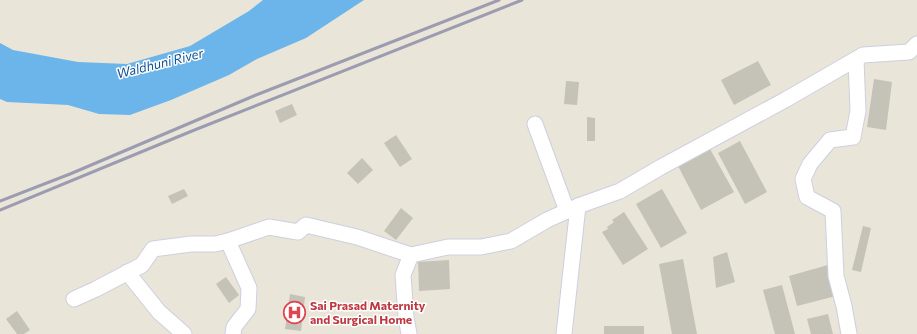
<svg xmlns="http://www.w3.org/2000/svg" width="917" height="334" viewBox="0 0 917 334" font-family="Commissioner,sans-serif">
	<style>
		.water { fill: #6cb5eb }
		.building { fill: #c5c2b8 }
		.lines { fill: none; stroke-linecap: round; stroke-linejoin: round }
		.minor-casing { stroke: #cecfe0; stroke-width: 17 }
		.minor { stroke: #fff; stroke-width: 15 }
		.rail { stroke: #9c9cb1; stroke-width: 3 }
		.labels { text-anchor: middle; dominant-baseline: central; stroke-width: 3; stroke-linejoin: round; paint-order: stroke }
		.health-label { font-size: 12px; font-weight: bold; fill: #be3a42; stroke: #fff; text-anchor: start }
		.water-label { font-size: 13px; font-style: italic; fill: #105193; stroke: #fff }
	</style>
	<rect width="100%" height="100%" fill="#eae5d9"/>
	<path class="water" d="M263,0H364L306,38L257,59L229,75L171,100L130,115L99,114L68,105L7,102L0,99V43L13,50L78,62L127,64L190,46L249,11Z"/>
	<g class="building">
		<path d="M758,61L771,85L734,105L721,80Z"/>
		<path d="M874,79L892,82L886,130L867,127Z"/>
		<path d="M566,81L579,82L577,105L564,104Z"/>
		<path d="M292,104L297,115L280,123L275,111Z"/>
		<path d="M587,117L595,118V141H587Z"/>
		<path d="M396,135L412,159L400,167L384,143Z"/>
		<path d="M740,141L767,192L745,204L718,153Z"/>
		<path d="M710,149L734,192L701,210L678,166Z"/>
		<path d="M362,158L373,170L358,184L347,173Z"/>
		<path d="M184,189L188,196L172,204L168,196Z"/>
		<path d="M662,189L687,233L661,248L636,204Z"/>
		<path d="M401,208L413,218L396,240L384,231Z"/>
		<path d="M624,212L648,249L623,265L602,232L608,229L607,227L614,222L612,220Z"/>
		<path d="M863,226L871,228L861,272L852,270Z"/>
		<path d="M727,252L735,282L716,288L713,257Z"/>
		<path d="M683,259L697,334H672L659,264Z"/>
		<path d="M449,260L450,289L419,291L418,262Z"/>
		<path d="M828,265L836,296L797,306L789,276Z"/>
		<path d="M226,277L239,295L229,303L216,284Z"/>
		<path d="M782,285L795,334H775L763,290Z"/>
		<path d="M290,294L305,297L301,331L285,329Z"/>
		<path d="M17,311L30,330L24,334H17L6,319Z"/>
		<path d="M828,314L833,334H811L807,319Z"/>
		<rect x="604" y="326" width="40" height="8"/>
	</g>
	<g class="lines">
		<defs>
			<g id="minor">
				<path d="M535,124L567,211"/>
				<path d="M228,241L249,288L248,309L234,327L233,334"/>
				<path d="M127,272L159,312L184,334"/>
				<path d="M74,299L96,289L142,265L153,249L191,244H215L228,241L269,227L298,232L306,225L357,237L411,255"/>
				<path d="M409,334L406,317L403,275L411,255L448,247H481L511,241L547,220L578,206L620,191L661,167L785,100L863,55L909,52L917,44"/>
				<path d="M564,334L578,206"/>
				<path d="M849,334L844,306L836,276L833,211L807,197L803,179L810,164L830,140L853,137L858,111L856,59"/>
			</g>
		</defs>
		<use href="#minor" class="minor-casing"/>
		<use href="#minor" class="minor"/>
		<g class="rail">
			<path d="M0,201L70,174L256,95L499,0"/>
			<path d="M0,210L192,131L522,0"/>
		</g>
	</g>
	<defs>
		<symbol id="hospital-ring" viewBox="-11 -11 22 22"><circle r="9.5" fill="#fff" stroke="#e0444e" stroke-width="1.5"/><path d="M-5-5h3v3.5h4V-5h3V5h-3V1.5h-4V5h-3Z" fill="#e0444e"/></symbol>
	</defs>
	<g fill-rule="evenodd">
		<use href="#hospital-ring" x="282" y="300" width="25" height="25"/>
	</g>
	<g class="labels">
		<g class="health-label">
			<text x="310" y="305">Sai Prasad Maternity<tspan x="310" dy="14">and Surgical Home</tspan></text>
		</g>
		<g class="water-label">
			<text transform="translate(160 63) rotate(-14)">Waldhuni River</text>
		</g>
	</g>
</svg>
